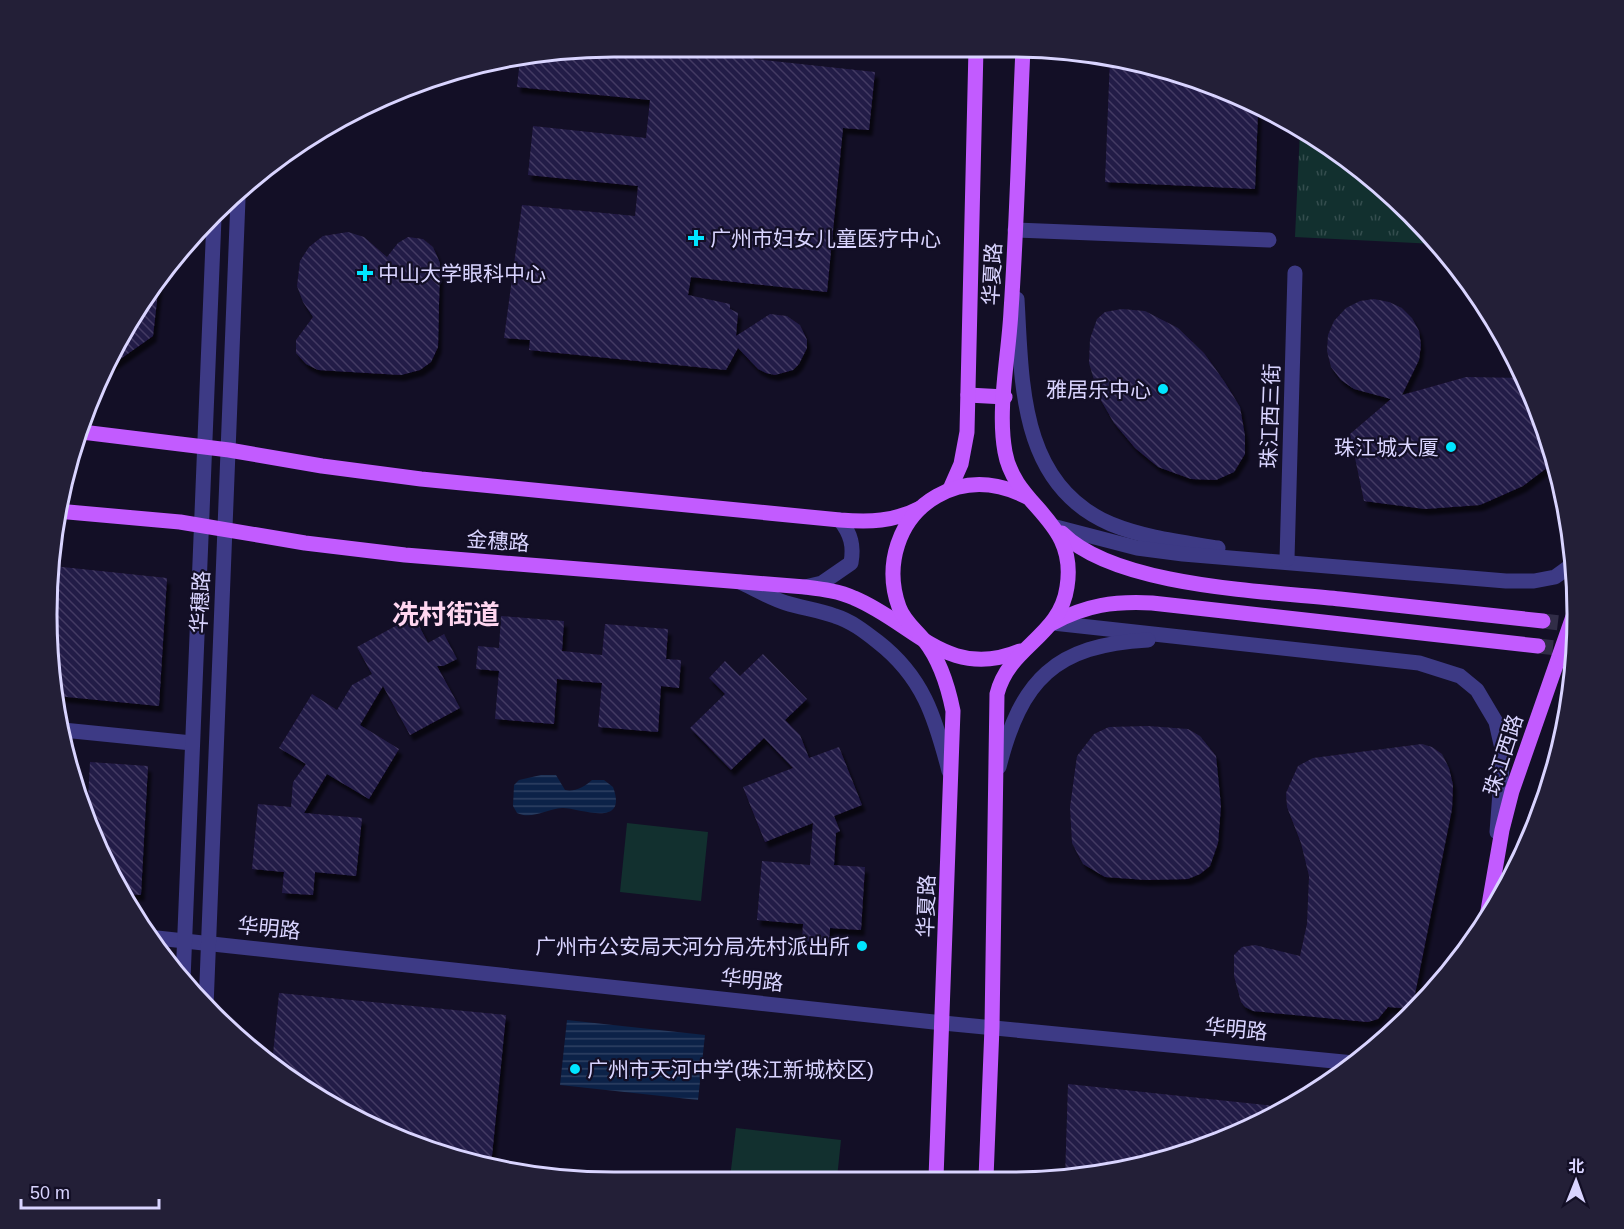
<svg xmlns="http://www.w3.org/2000/svg" width="1624" height="1229" viewBox="0 0 1624 1229" font-family="Arial,'Noto Sans SC',sans-serif">
	<style>
		.grass { fill: url(#grass-tufts) }
		.garden { fill: #12302f }
		.water { fill: url(#water-rules) }
		.building { fill: url(#building-back-hatch); filter: url(#shadow) }
		.lines { fill: none; stroke-linecap: round; stroke-linejoin: round }
		.major-tunnel { stroke: #312d47; stroke-width: 15; stroke-dasharray: 15 8; stroke-linecap: butt }
		.minor { stroke: #3d3a85; stroke-width: 15 }
		.major { stroke: #c25bff; stroke-width: 15 }
		.poi-dot { fill: #00e5ff; stroke: #130f26; stroke-width: 2 }
		.labels { text-anchor: middle; dominant-baseline: central; stroke-width: 4.5; stroke-linejoin: round; paint-order: stroke }
		.poi-label { font-size: 21px; fill: #d9d4ff; stroke: #130f26; text-anchor: start }
		.street-label { font-size: 21px; fill: #d9d4ff; stroke: #130f26 }
		.district-label { font-size: 27px; font-weight: bold; fill: #ffd6f0; stroke: #130f26 }
		.rim { fill: none; stroke: #d9d4ff; stroke-width: 3 }
	</style>
	<defs>
		<pattern id="grass-tufts" width="24" height="20" patternUnits="userSpaceOnUse" patternTransform="scale(1.5)"><rect width="24" height="20" fill="#12302f"/><path d="M3 7l-1-3M5 7V3M7 7l1-3M15 17l-1-3M17 17v-4M19 17l1-3" fill="none" stroke="#344d4e"/></pattern>
		<pattern id="water-rules" width="6" height="5" patternUnits="userSpaceOnUse" patternTransform="scale(1.5)"><rect width="6" height="5" fill="#0c2248"/><path d="M0 2.5h6" fill="none" stroke="#2f4163"/></pattern>
		<pattern id="building-back-hatch" width="6" height="6" patternUnits="userSpaceOnUse" patternTransform="scale(1.5)"><rect width="6" height="6" fill="#241b47"/><path d="M-1 5l2 2M0 0l6 6M5-1l2 2" fill="none" stroke="#433b63"/></pattern>
		<filter id="shadow"><feDropShadow dx="3.5" dy="6" stdDeviation="1.5" flood-color="#0009"/></filter>
	</defs>
	<rect width="100%" height="100%" fill="#130f26"/>
	<path class="grass" d="M1300,131C1350,154 1402,201 1436,244L1295,237Z"/>
	<g class="garden">
		<path d="M627,823L708,832L701,901L620,892Z"/>
		<path d="M736,1128L841,1140L837,1178H730Z"/>
	</g>
	<g class="water">
		<path d="M541,775H556L565,790C575,792 584,787 592,780H604L613,787C629,830 577,807 562,808C546,809 532,820 517,813L513,806L514,785L519,780Z"/>
		<path d="M567,1020L705,1035L698,1100L560,1085Z"/>
	</g>
	<g class="building">
		<path d="M615,46L755,47L754,59L875,72L869,130L843,128L827,292L691,277L688,295L730,304V309L738,313L736,336L770,314L787,316L800,325L807,340V348L799,364L793,370L775,375L766,373L758,369L738,348L726,370L529,350L530,340L504,338L522,205L635,216L638,186L528,175L533,126L646,138L650,100L517,87L520,59Z"/>
		<path d="M1110,58L1157,66L1258,112L1255,189L1105,182Z"/>
		<path d="M348,232L364,237L387,257L398,243L408,237L423,239L433,247L440,263L438,347L431,362L420,370L401,375L318,370L306,364L296,353V340L313,317L303,302L297,286L300,261L309,247L323,236Z"/>
		<path d="M159,283L153,336L102,372L105,363Z"/>
		<path d="M1374,299L1389,302L1402,308L1412,318L1419,331L1421,345L1419,360L1402,395L1466,377L1524,378L1534,397L1553,460L1548,467L1523,486L1480,505L1425,509L1364,501L1350,434L1391,399L1354,389L1341,380L1331,367L1327,351L1328,335L1334,321L1346,308L1360,301Z"/>
		<path d="M1122,309L1145,311L1178,328L1204,353L1224,381L1240,407L1245,436V454L1234,472L1216,480L1191,479L1158,467L1135,448L1114,423L1099,397L1089,363L1090,339L1097,319L1105,312Z"/>
		<path d="M53,566L167,578L159,706L57,696L48,651Z"/>
		<path d="M414,616L428,643L444,634L457,659L443,666H437L460,708L410,735L383,686L360,725L399,749L369,799L327,774L304,813L362,818L356,876L315,872L313,895L282,893L284,872L252,869L258,804L291,807L293,782L306,764L279,748L312,694L337,710L352,685L372,674L357,647Z"/>
		<path d="M501,616L564,621L562,651L602,655L605,624L668,629L666,659L681,660L679,688L661,686L658,732L598,727L602,683L557,679L554,724L495,719L499,671L476,669L478,646L499,648Z"/>
		<path d="M763,654L807,699L785,720L800,735L809,758L839,747L862,805L834,816L840,831L836,833L834,865L865,867L861,930L830,928L829,943L802,941L803,924L757,920L762,861L810,865L813,823L765,842L743,787L793,768L764,738L731,770L690,728L725,694L709,678L725,661L740,676Z"/>
		<path d="M1148,726L1188,729L1200,736L1216,756L1221,806L1218,843L1210,866L1200,874L1188,879L1146,880L1105,877L1083,864L1072,843L1070,807L1077,756L1094,734L1109,727Z"/>
		<path d="M1422,744L1432,747L1442,754L1449,768L1453,785L1452,809L1412,1009L1388,1007L1378,1019L1368,1022L1253,1011L1245,1007L1241,1002L1234,976V955L1242,947L1255,945L1300,956L1307,924L1309,876L1301,843L1287,807L1286,793L1298,766L1313,758Z"/>
		<path d="M90,762L148,766L141,895L124,894L87,818Z"/>
		<path d="M279,993L506,1015L491,1166L432,1152L299,1087L272,1065Z"/>
		<path d="M1068,1084L1285,1107L1192,1152L1083,1178H1065Z"/>
	</g>
	<g class="lines">
		<g class="major-tunnel">
			<path d="M1543,621L1576,625"/>
			<path d="M1538,646L1574,650"/>
		</g>
		<g class="minor">
			<path d="M1015,230L1269,240"/>
			<path d="M1017,299C1022,383 1019,485 1111,524C1145,538 1182,542 1218,548"/>
			<path d="M1056,527L1137,548L1183,554L1506,581H1534L1555,577L1573,564"/>
			<path d="M1287,559L1295,273"/>
			<path d="M740,582C755,589 770,598 786,603C802,608 819,610 835,616C851,621 864,631 878,642C923,677 935,717 949,771"/>
			<path d="M805,587L822,583L851,563C854,546 851,534 840,520"/>
			<path d="M1053,623L1419,663L1460,676L1477,690L1496,722L1503,753L1497,832"/>
			<path d="M63,730L192,743"/>
			<path d="M999,767C1021,680 1055,645 1148,640"/>
			<path d="M148,937L943,1023L1354,1063"/>
			<path d="M183,980L214,218"/>
			<path d="M206,1007L238,199"/>
		</g>
		<g class="major">
			<path d="M968,395L1005,397"/>
			<path d="M82,432L229,450L322,466L421,479L840,520C869,522 894,522 920,508"/>
			<path d="M950,489L961,464L967,432L976,48"/>
			<path d="M57,511L180,522L305,543L405,555L805,587C821,589 839,591 854,598C914,623 948,681 1020,651"/>
			<path d="M1062,533C1116,587 1265,591 1340,599C1408,606 1475,614 1543,621"/>
			<path d="M1053,623C1086,605 1114,601 1152,603L1538,646"/>
			<path d="M1521,857L1553,771"/>
			<path d="M1486,922L1502,830L1512,791L1577,605"/>
			<path d="M936,1178L953,711C948,686 940,660 924,640C915,629 904,621 899,607C884,566 898,518 937,496C967,479 997,482 1027,497"/>
			<path d="M986,1178L992,1027L997,694C1009,646 1060,637 1067,587C1078,519 1015,508 1005,452C997,409 1009,354 1011,311C1017,223 1019,135 1023,48"/>
		</g>
	</g>
	<g class="poi-dot">
		<path d="M693 229h6v6h6v6h-6v6h-6v-6h-6v-6h6z"/>
		<path d="M362 264h6v6h6v6h-6v6h-6v-6h-6v-6h6z"/>
		<circle cx="1163" cy="389" r="6"/>
		<circle cx="1451" cy="447" r="6"/>
		<circle cx="862" cy="946" r="6"/>
		<circle cx="575" cy="1069" r="6"/>
	</g>
	<g class="labels">
		<g class="poi-label">
			<text x="710" y="238">广州市妇女儿童医疗中心</text>
			<text x="378" y="273">中山大学眼科中心</text>
			<text x="1151" y="389" text-anchor="end">雅居乐中心</text>
			<text x="1439" y="447" text-anchor="end">珠江城大厦</text>
			<text x="850" y="946" text-anchor="end">广州市公安局天河分局冼村派出所</text>
			<text x="587" y="1069">广州市天河中学(珠江新城校区)</text>
		</g>
		<g class="street-label">
			<text transform="translate(992 274) rotate(-87)">华夏路</text>
			<text transform="translate(1270 416) rotate(-88)">珠江西三街</text>
			<text transform="translate(498 541) rotate(4)">金穗路</text>
			<text transform="translate(200 602) rotate(-87)">华穗路</text>
			<text transform="translate(1503 755) rotate(-72)">珠江西路</text>
			<text transform="translate(926 906) rotate(-88)">华夏路</text>
			<text transform="translate(269 928) rotate(6)">华明路</text>
			<text transform="translate(752 980) rotate(6)">华明路</text>
			<text transform="translate(1236 1029) rotate(6)">华明路</text>
		</g>
		<g class="district-label">
			<text x="446" y="615">冼村街道</text>
		</g>
	</g>
	<path d="M0 0H1624V1229H0ZM614 57H1010A557 557 0 0 1 1567 614V615A557 557 0 0 1 1010 1172H614A557 557 0 0 1 57 615V614A557 557 0 0 1 614 57Z" fill="#231f37" fill-rule="evenodd"/>
	<path class="rim" d="M614 57H1010A557 557 0 0 1 1567 614V615A557 557 0 0 1 1010 1172H614A557 557 0 0 1 57 615V614A557 557 0 0 1 614 57Z"/>
	<g transform="translate(1576 1181) rotate(1)" stroke="#130f26" stroke-width="4.5" paint-order="stroke">
	<path d="M0-4.5L10 22L0 15L-10 22Z" fill="#d9d4ff"/>
	<text y="-9" font-size="16" font-weight="bold" text-anchor="middle" fill="#d9d4ff">北</text>
	</g>
	<path d="M21 1199v9h138v-9" fill="none" stroke="#d9d4ff" stroke-width="3"/>
	<text x="30" y="1199" font-size="18" fill="#d9d4ff" stroke="#130f26" stroke-width="4.5" paint-order="stroke">50 m</text>
</svg>
